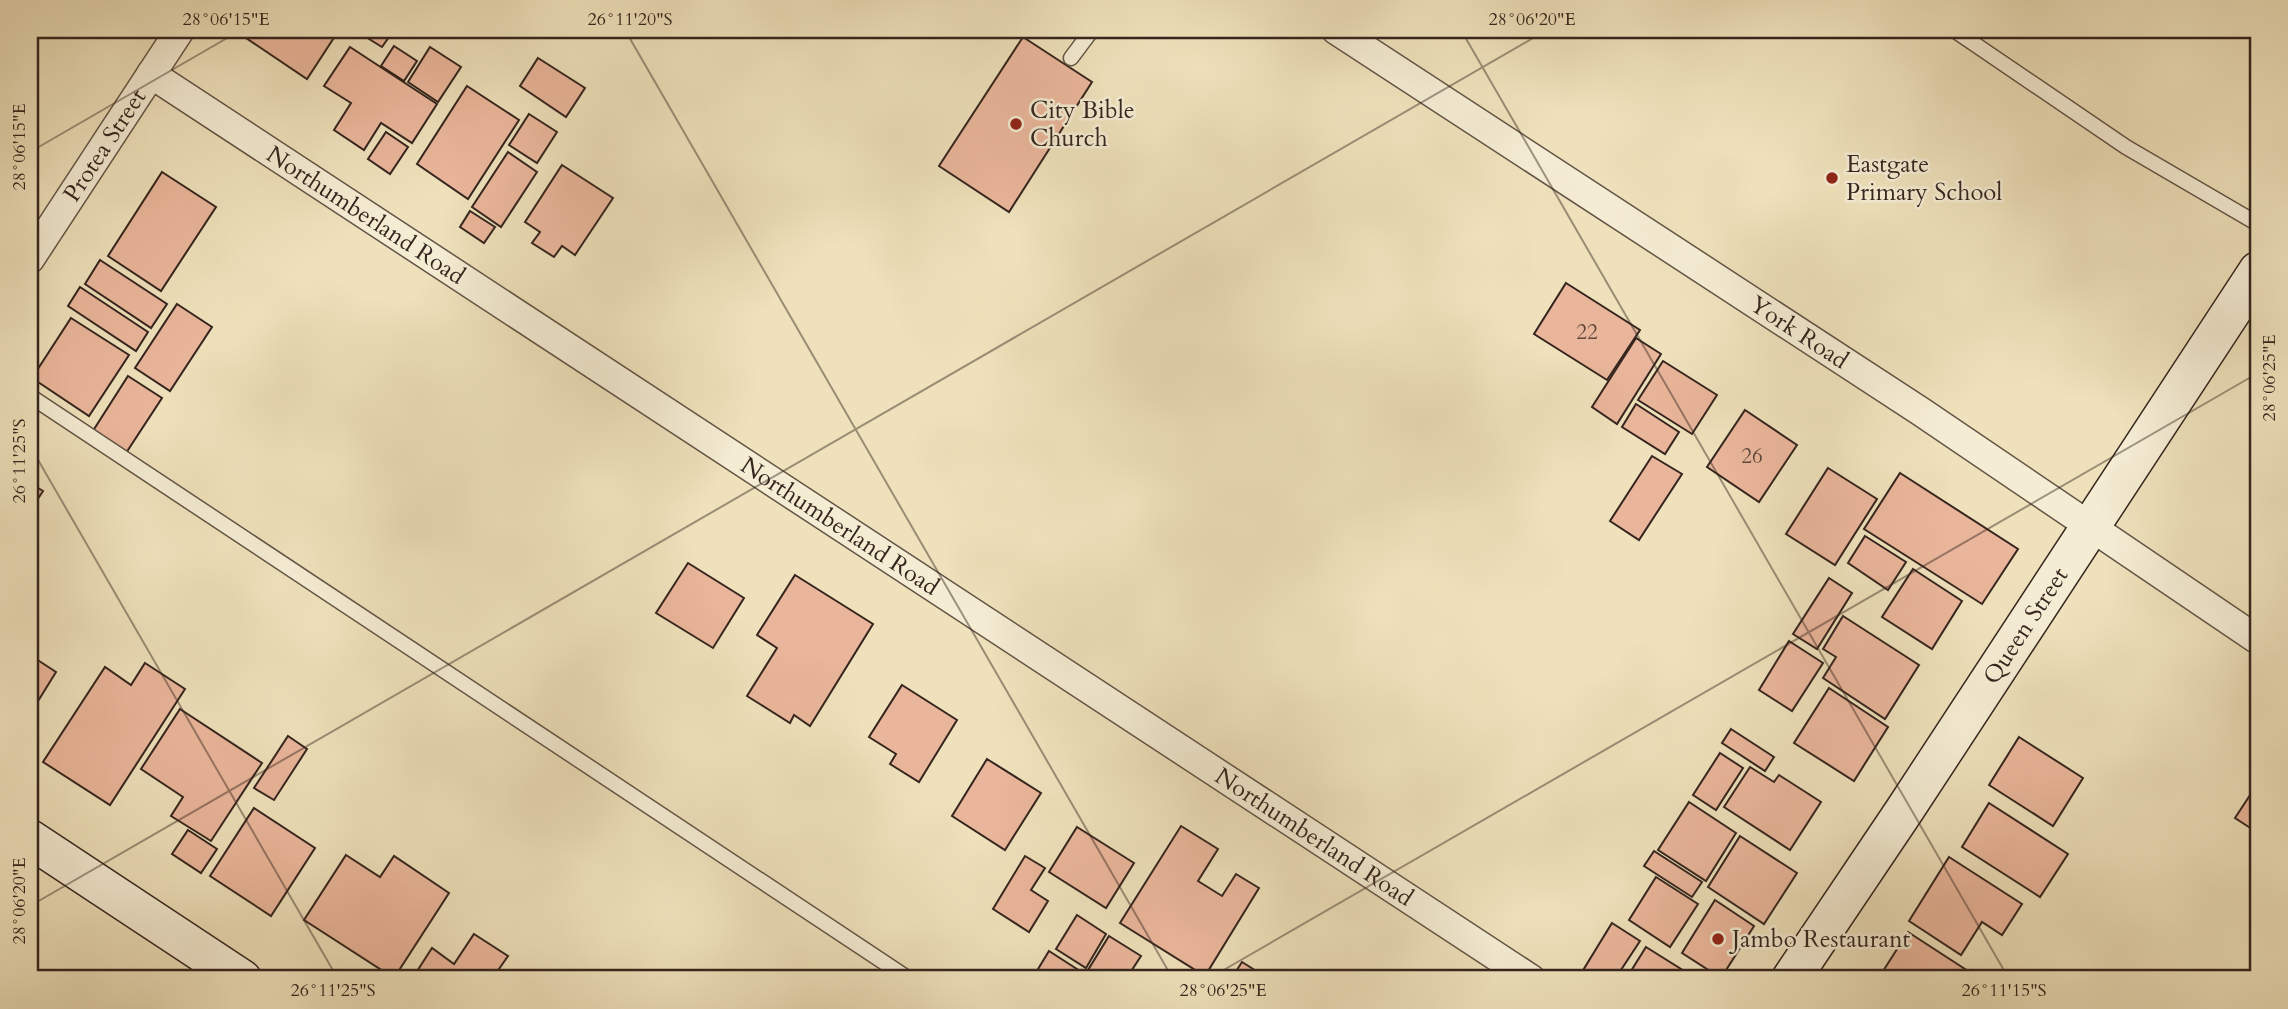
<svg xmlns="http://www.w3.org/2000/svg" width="2288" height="1009" viewBox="0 0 2288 1009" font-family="Cardo,serif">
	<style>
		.building { fill: #eab69b; stroke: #35251e; stroke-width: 2 }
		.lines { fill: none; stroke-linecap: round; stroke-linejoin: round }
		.lane-casing { stroke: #635445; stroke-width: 17 }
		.street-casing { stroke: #635445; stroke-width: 31 }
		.secondary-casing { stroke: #35251e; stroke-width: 41 }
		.lane { stroke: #f4ecd3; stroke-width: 14 }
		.street { stroke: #f4ecd3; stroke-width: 28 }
		.secondary { stroke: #f4ecd3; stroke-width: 38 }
		.ticks { fill: none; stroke: #35251e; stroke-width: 2; stroke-opacity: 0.45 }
		.poi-dot { fill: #8f2418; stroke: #f4ecd3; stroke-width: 2.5 }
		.labels { text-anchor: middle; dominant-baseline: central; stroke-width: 5; stroke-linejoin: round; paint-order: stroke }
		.number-label { font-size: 21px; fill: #62493d }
		.poi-label { font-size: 24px; fill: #35251e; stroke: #f4ecd3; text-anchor: start }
		.street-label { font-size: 24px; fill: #35251e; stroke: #f4ecd3 }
		.neatline { fill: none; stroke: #35251e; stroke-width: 2.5 }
		.ticks-label { font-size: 18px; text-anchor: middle; fill: #35251e }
	</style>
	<rect width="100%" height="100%" fill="#eee1bb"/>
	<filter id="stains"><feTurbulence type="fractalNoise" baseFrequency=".00286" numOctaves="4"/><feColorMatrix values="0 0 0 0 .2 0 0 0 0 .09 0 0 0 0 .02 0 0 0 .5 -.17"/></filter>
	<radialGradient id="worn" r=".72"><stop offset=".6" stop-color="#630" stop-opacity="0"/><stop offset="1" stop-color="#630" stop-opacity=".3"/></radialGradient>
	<g class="building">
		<path d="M252,30H339L307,79L246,38Z"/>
		<path d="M364,30H394L382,47L361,34Z"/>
		<path d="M1023,37L1092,82L1009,212L939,166Z"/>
		<path d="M394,46L417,61L404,81L381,66Z"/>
		<path d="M350,47L437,104L412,143L381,123L364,150L334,130L351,103L324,86Z"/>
		<path d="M430,47L461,67L438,102L408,82Z"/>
		<path d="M538,58L585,88L566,117L520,86Z"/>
		<path d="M467,86L519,120L468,199L417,164Z"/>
		<path d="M529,114L557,132L537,163L509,145Z"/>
		<path d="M386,132L408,147L390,174L368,159Z"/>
		<path d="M508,152L537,172L501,227L472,207Z"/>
		<path d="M562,165L613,198L575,255L562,246L554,257L532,243L540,232L525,222Z"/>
		<path d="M162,172L216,207L161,291L108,256Z"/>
		<path d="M470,211L495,227L484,243L460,227Z"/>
		<path d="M100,260L167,304L151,328L85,284Z"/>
		<path d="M1566,283L1640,330L1607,380L1534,334Z"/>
		<path d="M80,287L148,332L136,351L68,306Z"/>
		<path d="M177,304L212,327L170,391L135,368Z"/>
		<path d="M71,318L129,355L89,416L32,378Z"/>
		<path d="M1636,338L1661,354L1617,424L1592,407Z"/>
		<path d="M1663,361L1717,395L1692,434L1638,400Z"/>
		<path d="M128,376L162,398L124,456L91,434Z"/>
		<path d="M1636,404L1679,432L1665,454L1622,427Z"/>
		<path d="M1745,410L1797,445L1759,502L1707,467Z"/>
		<path d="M1652,456L1682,474L1639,540L1610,521Z"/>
		<path d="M1828,468L1877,499L1835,565L1786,534Z"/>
		<path d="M1900,473L2018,549L1982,604L1864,529Z"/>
		<path d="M30,483L43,491L30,511Z"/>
		<path d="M1865,536L1906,562L1888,590L1848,563Z"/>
		<path d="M688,563L744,598L713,648L656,613Z"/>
		<path d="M1913,569L1962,601L1932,649L1882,617Z"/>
		<path d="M795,575L873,624L810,726L794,715L790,723L747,696L777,648L757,635Z"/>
		<path d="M1829,578L1852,593L1817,649L1793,634Z"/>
		<path d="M1843,616L1919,665L1885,719L1823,678L1836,657L1823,649Z"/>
		<path d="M1789,641L1823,663L1792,711L1759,690Z"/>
		<path d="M30,655L56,672L30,714Z"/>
		<path d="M145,663L185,689L110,805L43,762L105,667L131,685Z"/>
		<path d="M902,685L957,720L919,782L890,764L896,754L869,737Z"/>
		<path d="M1829,688L1888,727L1854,781L1794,743Z"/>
		<path d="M180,709L262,763L211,841L171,816L183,797L141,769Z"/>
		<path d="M1731,729L1774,757L1765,771L1722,743Z"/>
		<path d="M288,736L307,749L274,800L254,788Z"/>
		<path d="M2019,737L2083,778L2053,826L1989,785Z"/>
		<path d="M1720,753L1743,768L1716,810L1693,795Z"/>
		<path d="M987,759L1041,793L1005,850L952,816Z"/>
		<path d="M1750,767L1774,782L1779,775L1821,802L1790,850L1724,807Z"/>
		<path d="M2258,783V833L2235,818Z"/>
		<path d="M1689,802L1736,833L1706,881L1658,850Z"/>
		<path d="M1989,803L2068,854L2040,897L1962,847Z"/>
		<path d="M254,808L315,848L271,916L210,876Z"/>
		<path d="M1181,826L1218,849L1198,881L1222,896L1236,874L1259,888L1205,976L1120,923Z"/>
		<path d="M1077,827L1134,863L1106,908L1049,872Z"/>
		<path d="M188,830L217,849L201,873L172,854Z"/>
		<path d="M1740,836L1797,873L1764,924L1708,887Z"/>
		<path d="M1654,851L1702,882L1692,897L1644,866Z"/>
		<path d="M346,855L380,877L394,856L449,893L394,978L304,920Z"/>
		<path d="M1025,856L1045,868L1031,890L1048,901L1029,932L993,909Z"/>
		<path d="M1949,857L2022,904L2002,935L1982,922L1961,955L1909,921Z"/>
		<path d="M1656,877L1698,904L1670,947L1629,920Z"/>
		<path d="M1715,900L1754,926L1721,978L1682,953Z"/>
		<path d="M1077,915L1106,934L1086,968L1056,949Z"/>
		<path d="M1612,923L1640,941L1615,979H1594L1582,972Z"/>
		<path d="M1908,932L1968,971L1962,979H1878Z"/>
		<path d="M474,934L508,956L492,979H412L432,948L454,964Z"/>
		<path d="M1109,936L1141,956L1126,979H1102L1088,970Z"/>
		<path d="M1646,947L1697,979H1626Z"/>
		<path d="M1049,951L1080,971L1075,979H1032Z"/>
		<path d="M1242,962L1269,979H1231Z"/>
		<path d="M1973,970L1987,979H1968Z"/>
	</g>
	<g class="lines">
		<defs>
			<g id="lane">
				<path d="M1954,30L2126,147L2258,224"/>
				<path d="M1071,58L1092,30"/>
				<path d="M30,396L909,979"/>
			</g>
			<g id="street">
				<path id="s1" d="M1336,30L1920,411L2258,640"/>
				<path id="s2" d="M151,74L1531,979"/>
				<path id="s3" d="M30,259L180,30"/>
			</g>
			<g id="secondary">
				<path d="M30,839L242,979"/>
				<path id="s4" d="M1791,979L1904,811L2258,271"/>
			</g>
		</defs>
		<use href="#lane" class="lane-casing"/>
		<use href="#street" class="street-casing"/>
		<use href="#secondary" class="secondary-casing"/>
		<use href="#lane" class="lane"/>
		<use href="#street" class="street"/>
		<use href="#secondary" class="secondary"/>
	</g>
	<path class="ticks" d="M625,30L1173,979M1461,30L2009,979M30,152L241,30M30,446L338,979M30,906L1547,30M1208,979L2258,373"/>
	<g class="poi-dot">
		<circle cx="1016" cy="124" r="7"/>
		<circle cx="1832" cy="178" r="7"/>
		<circle cx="1718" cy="939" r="7"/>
	</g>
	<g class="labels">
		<g class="number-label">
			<text x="1587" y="332">22</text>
			<text x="1752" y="456">26</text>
		</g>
		<g class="poi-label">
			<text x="1030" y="110">City Bible<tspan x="1030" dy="28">Church</tspan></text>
			<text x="1846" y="164">Eastgate<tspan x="1846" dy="28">Primary School</tspan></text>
			<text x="1732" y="939">Jambo Restaurant</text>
		</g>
		<g class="street-label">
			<text stroke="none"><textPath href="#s3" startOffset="136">Protea Street</textPath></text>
			<text stroke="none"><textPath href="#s2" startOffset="257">Northumberland Road</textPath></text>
			<text stroke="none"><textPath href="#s1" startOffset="553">York Road</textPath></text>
			<text stroke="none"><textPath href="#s2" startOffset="824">Northumberland Road</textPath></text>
			<text stroke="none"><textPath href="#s4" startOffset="424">Queen Street</textPath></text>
			<text stroke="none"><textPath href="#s2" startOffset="1391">Northumberland Road</textPath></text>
		</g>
	</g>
	<rect width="2288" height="1009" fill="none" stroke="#eee1bb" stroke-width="77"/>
	<rect x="38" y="38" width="2212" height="932" class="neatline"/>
	<g class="ticks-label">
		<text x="226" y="25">28°06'15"E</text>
		<text x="630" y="25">26°11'20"S</text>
		<text x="1532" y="25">28°06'20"E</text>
		<text transform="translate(19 147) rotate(-90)" y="6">28°06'15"E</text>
		<text transform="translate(2269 378) rotate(-90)" y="6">28°06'25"E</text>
		<text transform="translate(19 461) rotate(-90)" y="6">26°11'25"S</text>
		<text transform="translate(19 901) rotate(-90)" y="6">28°06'20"E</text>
		<text x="333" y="996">26°11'25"S</text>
		<text x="1223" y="996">28°06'25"E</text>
		<text x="2004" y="996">26°11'15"S</text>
	</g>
	<rect width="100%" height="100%" filter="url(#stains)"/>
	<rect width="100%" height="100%" fill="url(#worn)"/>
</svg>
